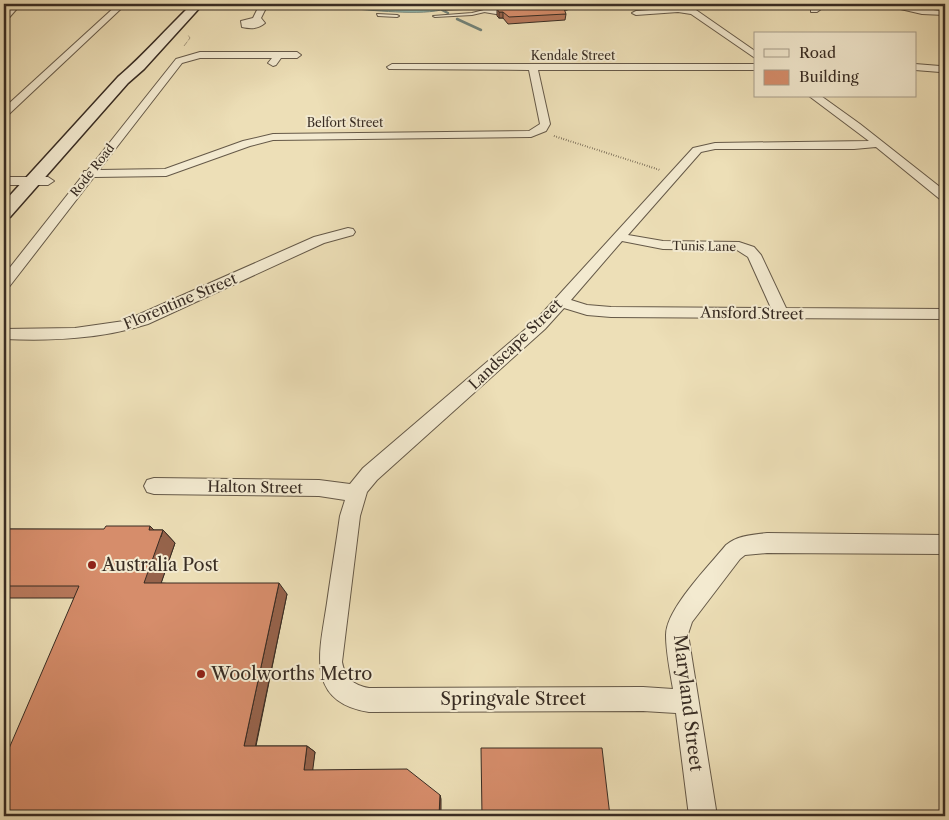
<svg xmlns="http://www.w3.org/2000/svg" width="949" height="820" viewBox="0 0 949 820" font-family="'Libre Caslon Text',serif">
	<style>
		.water { fill: #99bcb1; stroke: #728278 }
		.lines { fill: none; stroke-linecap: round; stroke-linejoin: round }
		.shore { stroke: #68746a; stroke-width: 1 }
		.stream { stroke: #728278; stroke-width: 2.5 }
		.service-casing { stroke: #655948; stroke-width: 2 }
		.minor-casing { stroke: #655948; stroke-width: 2 }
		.secondary-casing { stroke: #382c23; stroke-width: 3 }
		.path-far1 { stroke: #382c23; stroke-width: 1; stroke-dasharray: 0.5 1; stroke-linecap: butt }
		.path { stroke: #382c23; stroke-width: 2; stroke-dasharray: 0.5 2; stroke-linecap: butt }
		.service { fill: #f3ead0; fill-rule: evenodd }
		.minor { fill: #f3ead0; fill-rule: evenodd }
		.secondary { fill: #f3ead0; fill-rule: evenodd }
		.wall { fill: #b8795c; stroke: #382c23 }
		.shaded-wall { fill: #96634b; stroke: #382c23 }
		.building { fill: #d68d6b; stroke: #382c23 }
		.poi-dot { fill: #8f2418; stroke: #f3ead0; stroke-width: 2 }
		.labels { text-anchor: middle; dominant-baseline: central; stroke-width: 4; stroke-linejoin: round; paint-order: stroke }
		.far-street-label { font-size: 12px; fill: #382c23; stroke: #f3ead0 }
		.street-label { font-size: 15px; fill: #382c23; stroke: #f3ead0 }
		.near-poi-label { font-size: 18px; fill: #382c23; stroke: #f3ead0; text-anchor: start }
		.near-street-label { font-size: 18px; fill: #382c23; stroke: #f3ead0 }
	</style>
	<rect width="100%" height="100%" fill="#eddfb7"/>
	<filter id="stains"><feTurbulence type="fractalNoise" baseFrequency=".004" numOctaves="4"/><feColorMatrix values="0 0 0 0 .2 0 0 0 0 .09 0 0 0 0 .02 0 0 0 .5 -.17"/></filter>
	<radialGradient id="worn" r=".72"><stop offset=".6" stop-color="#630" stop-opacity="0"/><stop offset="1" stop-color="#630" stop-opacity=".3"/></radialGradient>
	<path class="water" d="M340,4H446L445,9C423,16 369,10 344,8Z"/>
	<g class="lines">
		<path class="shore" d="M354,4L436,6L441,4"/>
		<g class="stream">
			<path d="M442,10L448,13"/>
			<path d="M457,19L481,30"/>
		</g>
		<defs>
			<g id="service">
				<path d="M488,9L489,11L472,15L435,17L433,16L472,13Z"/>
				<path d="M377,14L397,15L399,16L397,17L378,16Z"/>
			</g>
			<g id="minor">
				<path d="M13,4H21L7,20H4V14Z"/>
				<path d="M118,4H126L8,115L4,116V108Z"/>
				<path d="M260,4H268L261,18L265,23C258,29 251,29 242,27L241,21L253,18Z"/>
				<path d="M482,4H490L491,8L496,10L564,6L566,4H574V6L566,10L496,14L484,12Z"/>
				<path d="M819,4H828L817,12H811V8Z"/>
				<path d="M879,4C901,3 923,10 945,11V15L922,14Z"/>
				<path d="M678,8L696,10L755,51V58L691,14L678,12L636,15L632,13L636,11Z"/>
				<path d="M200,52H297L301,55L297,58H281L276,65L273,66L268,63L272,58H200L182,63L99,170L165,169L243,141L273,134L529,131L540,124L529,70L389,69L387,67L392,64H755V70H538L550,124L546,131L531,137L273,140L250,146L166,176L94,177L9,287L4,289V275L83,175L84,171H87L176,59Z"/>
				<path d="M915,64L940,66L945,69L940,72L915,70Z"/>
				<path d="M809,96H821L860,124L945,191V201L941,200L876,147L854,149H715L701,152L628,235L663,241L739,242L754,247L761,255L786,308L945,309V319L611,317L587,315L564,308L545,329L377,480L367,492L360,516L342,662C345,678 353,685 369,688L643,687L673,689C670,671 666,652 666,635C666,609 709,566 726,545C738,535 752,535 767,533L945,535V554L767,553L745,555L740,559L692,622L688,634L717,816H689L676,713L643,711L369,712C304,702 320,650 327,603C331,574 336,545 340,516L345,500L319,496L154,494L147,492L144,486L147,480L154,478L319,480L350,484L363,468L535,321L693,148L715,143L869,141ZM622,241L663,249L737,250L748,257L771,308L611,307L587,305L571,300Z"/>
				<path d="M4,177H48L54,181L48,185H4Z"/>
				<path d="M348,228L353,229L355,232L353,235L324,243L148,324C101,339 53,341 4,339V329L75,328L124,321L314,237Z"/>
			</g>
			<path id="secondary" d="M192,4H203L144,69L128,83L10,217L4,218V202L118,77C144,55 167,28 192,4Z"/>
		</defs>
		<use href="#service" class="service-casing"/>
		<use href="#minor" class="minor-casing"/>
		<use href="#secondary" class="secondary-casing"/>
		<path class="path-far1" d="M184,46L190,38L188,35"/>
		<path class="path" d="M554,136L660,170"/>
		<use href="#service" class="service"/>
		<use href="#minor" class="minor"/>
		<use href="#secondary" class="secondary"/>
	</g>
	<g class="wall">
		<path d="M445,4H481V9L445,10Z"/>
		<path d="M492,4H560L496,8L493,7Z"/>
		<path d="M497,9L566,14L565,20L508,24L503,18H499L497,16Z"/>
		<path d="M4,529L163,530L175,543L161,583L287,594L256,746H307L315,752L312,770L441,799L4,816L74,598H4Z"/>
	</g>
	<g class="shaded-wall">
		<rect x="499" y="12" width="4" height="6"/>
		<path d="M150,526L161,537L163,530L175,543L157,595L144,583L149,530Z"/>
		<path d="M279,583L287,594L254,753L244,746Z"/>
		<path d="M307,746L315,752L312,776L304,770Z"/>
		<path d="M440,795L441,799V816H439Z"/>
	</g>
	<g class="building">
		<path d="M563,6L566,14L509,17L503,12H499L497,9Z"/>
		<path d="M106,526H150L149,530H163L144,583H279L244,746H307L304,770L407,769L440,795L439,816H4V760L79,586H4V529H104Z"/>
		<path d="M481,748H602L610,816H482Z"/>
	</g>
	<g class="poi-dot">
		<circle cx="92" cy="565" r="5"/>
		<circle cx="201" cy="674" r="5"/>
	</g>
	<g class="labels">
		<g class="far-street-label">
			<text x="573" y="55">Kendale Street</text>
			<text x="345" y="122">Belfort Street</text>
			<text transform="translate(92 170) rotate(-52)">Rode Road</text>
			<text transform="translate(704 246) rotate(1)">Tunis Lane</text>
		</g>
		<g class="street-label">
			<text transform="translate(180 301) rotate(-23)">Florentine Street</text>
			<text transform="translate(752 313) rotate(1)">Ansford Street</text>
			<text transform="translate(515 344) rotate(-44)">Landscape Street</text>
			<text transform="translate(255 487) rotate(1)">Halton Street</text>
		</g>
		<g class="near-poi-label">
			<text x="102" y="565">Australia Post</text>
			<text x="211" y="674">Woolworths Metro</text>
		</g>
		<g class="near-street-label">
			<text x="513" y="699">Springvale Street</text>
			<text transform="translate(688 703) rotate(83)">Maryland Street</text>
		</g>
	</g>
	<rect width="949" height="820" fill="none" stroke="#eddfb7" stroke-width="20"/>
	<rect x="5" y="5" width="939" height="810" fill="none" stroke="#382c23" stroke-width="2.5"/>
	<rect x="10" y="10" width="929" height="800" fill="none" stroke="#382c23"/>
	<rect x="754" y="32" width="162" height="65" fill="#f3ead0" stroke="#a89e8b"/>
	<rect x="764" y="49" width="25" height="8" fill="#f3ead0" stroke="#a89e8b"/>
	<text x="799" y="58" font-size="15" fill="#382c23">Road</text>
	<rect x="764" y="70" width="25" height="15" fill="#d68d6b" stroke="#a89e8b"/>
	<text x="799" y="82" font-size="15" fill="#382c23">Building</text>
	<rect width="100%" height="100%" filter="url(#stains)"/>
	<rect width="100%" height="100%" fill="url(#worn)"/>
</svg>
